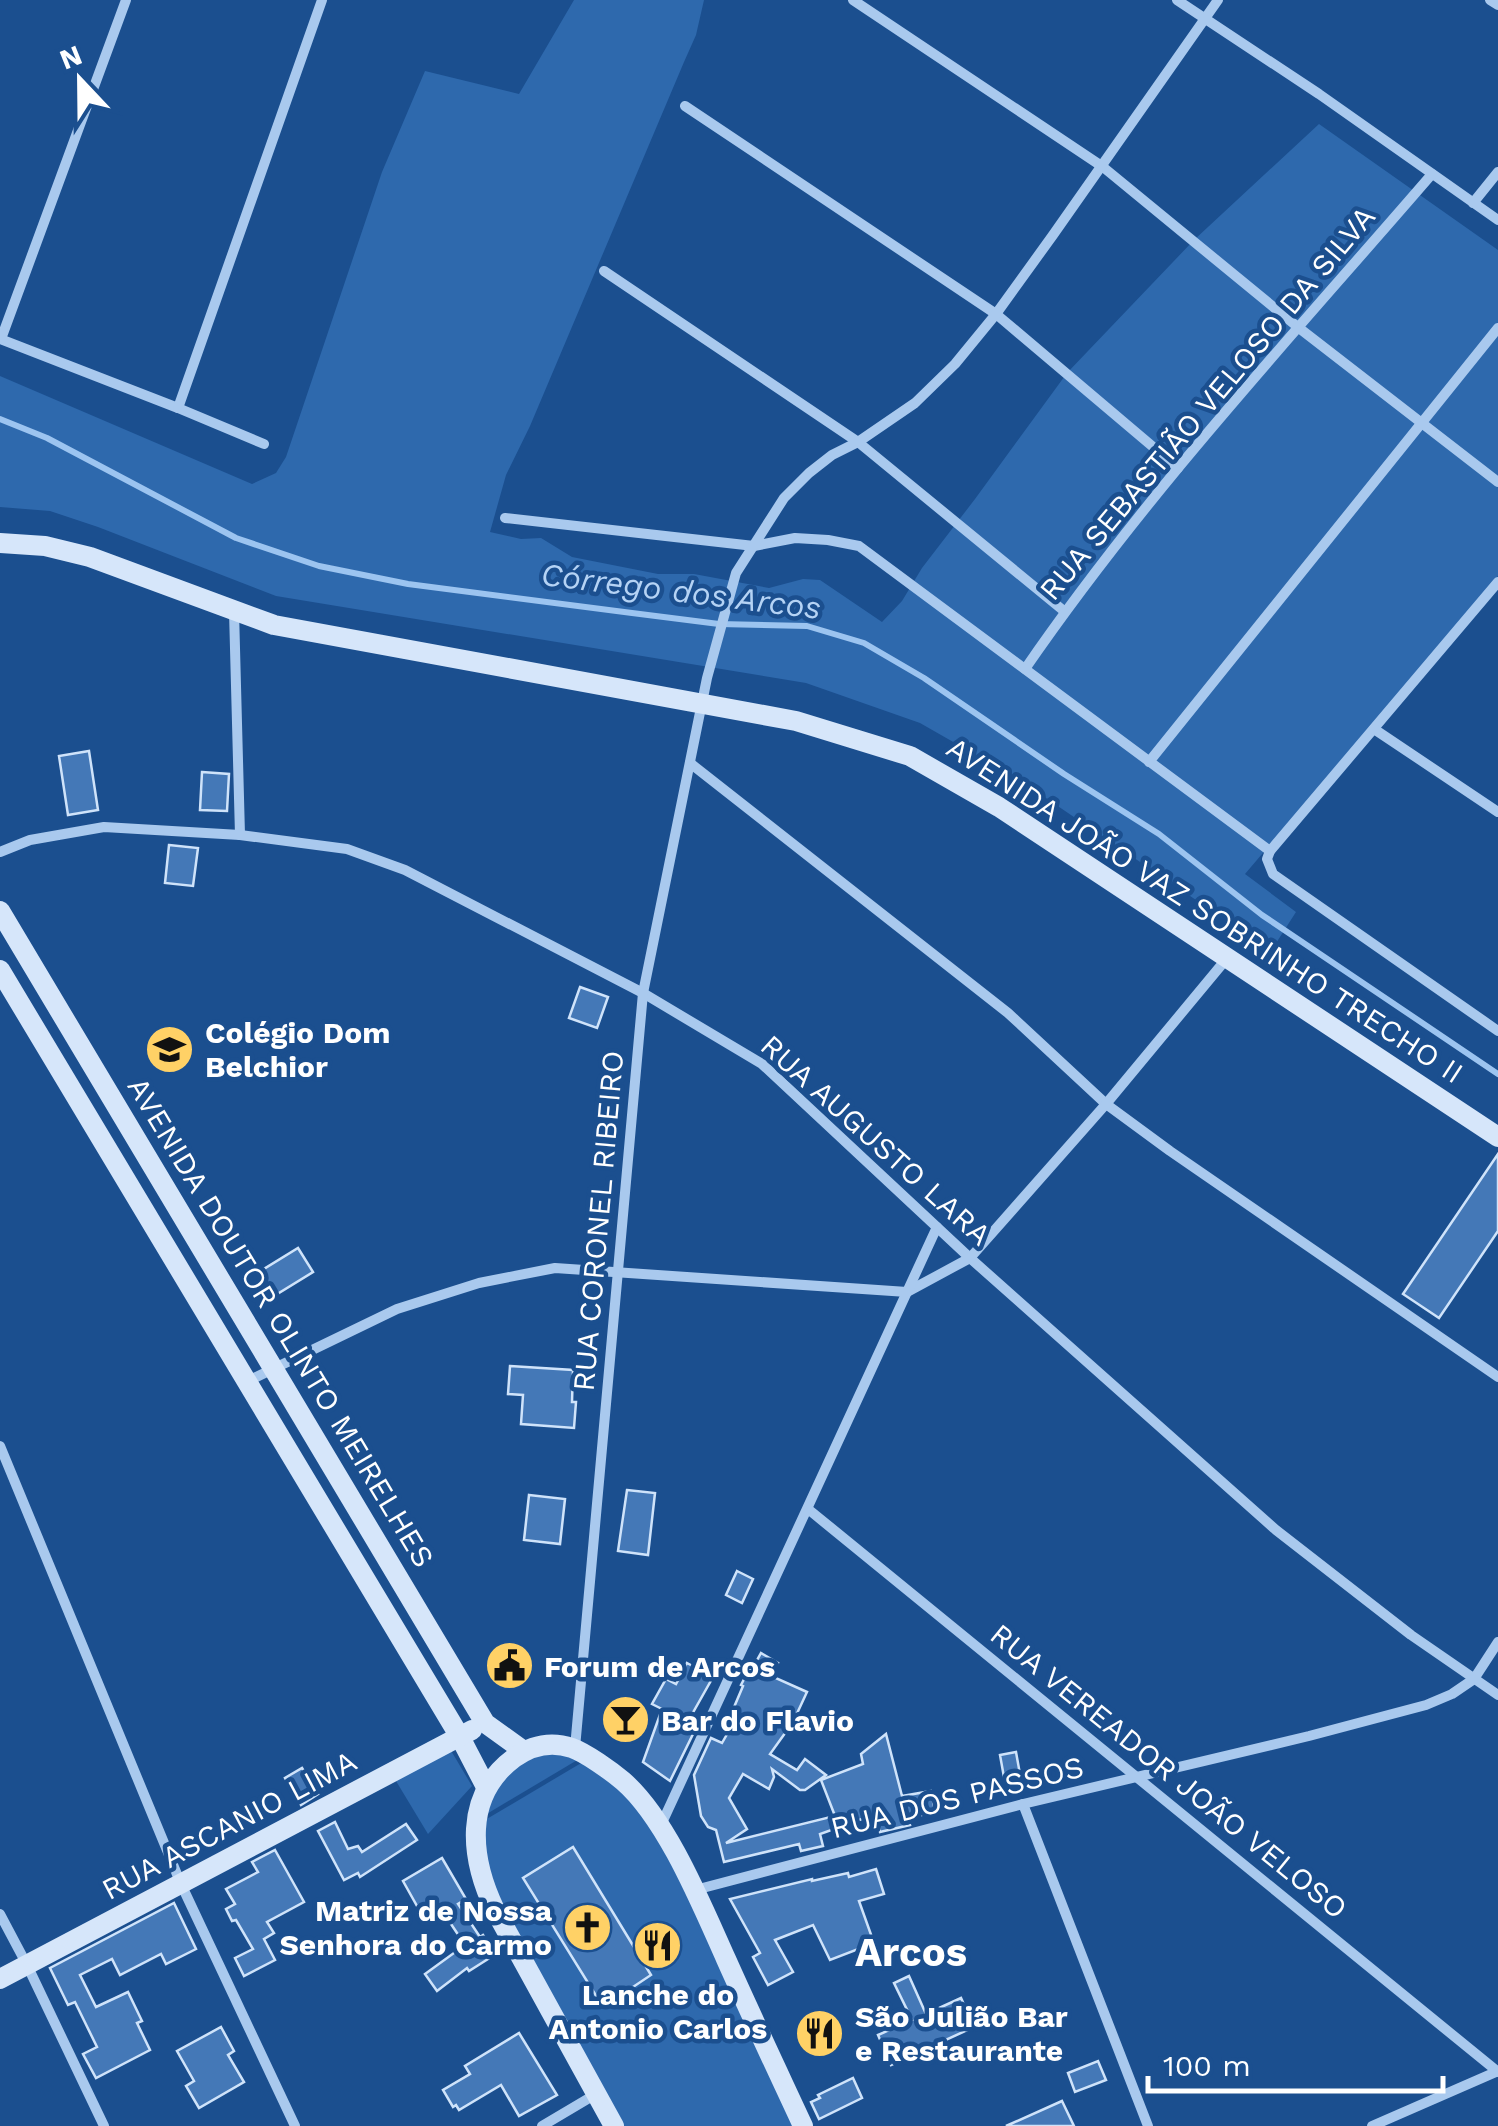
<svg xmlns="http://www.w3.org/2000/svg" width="1498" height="2126" viewBox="0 0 1498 2126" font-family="'Work Sans',sans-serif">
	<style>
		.green { fill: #2e69ad }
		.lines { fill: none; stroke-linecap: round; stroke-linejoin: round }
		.stream { stroke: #9cc4f0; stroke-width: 6 }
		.building { fill: #4478b7; stroke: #cfe3fa; stroke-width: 2.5 }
		.street { stroke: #a9c9ee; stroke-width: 10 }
		.secondary { stroke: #d6e6fa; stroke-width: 20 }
		.labels { text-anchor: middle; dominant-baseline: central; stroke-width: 9; stroke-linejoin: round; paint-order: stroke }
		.street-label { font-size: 30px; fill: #fff; stroke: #1b4f8f }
		.poi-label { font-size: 30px; font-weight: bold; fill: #fff; stroke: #1b4f8f; text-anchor: start }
		.water-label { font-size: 32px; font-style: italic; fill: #b5d3f5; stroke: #1b4f8f }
		.district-label { font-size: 40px; font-weight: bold; fill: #fff; stroke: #1b4f8f }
	</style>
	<rect width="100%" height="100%" fill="#1b4f8f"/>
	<g class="green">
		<path d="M574,0H704L696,35L684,62L530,426L506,475L490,532L521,539L541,538L572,557L658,574H694L769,588L803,579L820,580L882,622L902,601L922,568L975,499L1067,373L1194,240L1319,124L1498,250V576L1245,874L1296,912L1271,951L1018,779L920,723L806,683L276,596L98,527L50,511L0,507V376L252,484L276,473L286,457L382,172L425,71L519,94Z"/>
		<path d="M450,1749L472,1786L428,1834L396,1781Z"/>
		<path d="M526,1753L584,1756L480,1818L487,1788Z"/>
		<path d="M588,1759L657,1829L801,2126H617L497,1910L480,1823Z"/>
	</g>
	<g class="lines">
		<path class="stream" d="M0,419L47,438L236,538L319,566L408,584L632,613L719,624L807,626L864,643L924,678L1064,774L1159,834L1262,915L1498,1074"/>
	</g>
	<g class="building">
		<path d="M89,751L98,810L68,815L59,756Z"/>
		<path d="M202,772L229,774L227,811L200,810Z"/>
		<path d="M169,845L198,848L193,886L165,883Z"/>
		<path d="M580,987L608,997L597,1028L569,1018Z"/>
		<path d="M1498,1154V1231L1439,1318L1403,1294Z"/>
		<path d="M298,1248L313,1272L274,1296L259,1272Z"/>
		<path d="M510,1366L573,1370L572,1402H576L574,1428L521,1424L523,1395L508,1394Z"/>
		<path d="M627,1490L655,1493L648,1555L618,1551Z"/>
		<path d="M529,1495L565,1499L560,1544L524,1540Z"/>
		<path d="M737,1571L753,1579L742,1603L726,1595Z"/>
		<path d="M761,1653L778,1663L771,1676L807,1692L793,1722L770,1754L797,1770L805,1759L826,1775L805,1790H800L772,1769L774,1777L769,1789L743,1774L729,1798L747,1829L726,1843L835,1816L821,1780L863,1764L861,1754L886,1734L902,1796L931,1791L935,1812L908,1818L910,1825L880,1832L876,1814L820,1834L823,1846L801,1851L799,1844L724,1862L716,1830L708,1827L701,1816L694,1775L711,1738L722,1743L738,1715L732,1712L743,1686L741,1685L750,1668L752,1669Z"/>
		<path d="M687,1663L713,1677L686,1725L695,1730L670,1781L643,1762L662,1709L652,1704L666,1679L676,1684Z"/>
		<path d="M1016,1752L1023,1791L1007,1794L1000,1755Z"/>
		<path d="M302,1768L318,1794L301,1805L285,1778Z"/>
		<path d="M335,1822L348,1849L358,1846L362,1852L406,1824L417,1840L360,1877L358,1873L344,1880L318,1831Z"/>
		<path d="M573,1847L651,1975L603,2007L523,1878Z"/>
		<path d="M275,1850L304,1902L267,1922L274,1933L264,1939L275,1960L244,1976L235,1958L253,1949L236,1920L232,1921L226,1909L235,1904L226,1889L258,1872L252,1862Z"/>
		<path d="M442,1858L466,1899L458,1904L480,1937L483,1935L496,1954L469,1971L467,1968L437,1991L425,1974L465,1945L443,1912L426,1922L403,1881Z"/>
		<path d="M876,1869L884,1894L859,1901L874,1943L830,1960L813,1925L775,1940L793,1972L768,1985L753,1957L760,1953L730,1899L812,1879V1881L848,1873L849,1877Z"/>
		<path d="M174,1903L196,1949L166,1964L161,1954L120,1975L112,1959L80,1975L96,2007L128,1992L142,2021L137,2023L150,2050L96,2078L83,2054L97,2047L75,2002L68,2005L50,1968Z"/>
		<path d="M909,1976L926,2014L961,1998L974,2027L891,2065L878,2035L912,2020L894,1983Z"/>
		<path d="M221,2027L234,2051L228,2055L244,2082L199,2108L186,2086L194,2081L177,2051Z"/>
		<path d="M519,2033L557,2095L519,2116L501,2085L459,2110L456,2105L453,2107L443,2090L470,2074L465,2066Z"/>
		<path d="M1098,2061L1106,2080L1075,2092L1068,2073Z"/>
		<path d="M853,2078L862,2098L819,2119L811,2102L820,2098L818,2095Z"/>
		<path d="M1062,2101L1074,2126H1006Z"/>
	</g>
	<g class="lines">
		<g class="street">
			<path d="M853,0L1103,167L1299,328L1498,482"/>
			<path d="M1177,0L1319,94L1498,220"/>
			<path d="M1490,0L1498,5"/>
			<path d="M685,106L996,314L1178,468"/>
			<path d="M1473,203L1498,172"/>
			<path d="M604,271L858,442L1064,611"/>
			<path d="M0,339L178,408L264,444"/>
			<path d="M1,339L126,0"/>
			<path d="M178,408L322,0"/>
			<path d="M505,518L754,546L795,538L828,540L859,546L1270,851"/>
			<path d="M1498,582L1270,851L1267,859L1273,874L1498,1031"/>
			<path d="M234,611L240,835"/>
			<path d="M1025,669C1146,493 1293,335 1432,174"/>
			<path d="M1374,729L1498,812"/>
			<path d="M1149,762L1498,328"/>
			<path d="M690,763L1008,1013L1106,1104L1170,1151L1498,1377"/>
			<path d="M0,852L30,840L104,827L240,835L347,849L405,870L643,993L762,1064L970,1258L1276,1530L1411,1635L1498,1695"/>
			<path d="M248,1381L397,1309L479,1283L555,1268L907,1292L970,1258L1106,1104L1228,957"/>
			<path d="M0,1446L181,1884L295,2126"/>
			<path d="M808,1509L1498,2072"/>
			<path d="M575,1748L643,993L707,678L736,573L784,498L809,473L832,455L858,442L915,403L955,364L996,314L1053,235L1218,0"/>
			<path d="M1023,1804L1148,2126"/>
			<path d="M661,1825L937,1227"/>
			<path d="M695,1890L1023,1804L1309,1736L1426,1705L1452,1694L1474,1679L1498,1642"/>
			<path d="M0,1914L27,1965L104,2126"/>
			<path d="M542,2126L596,2094"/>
			<path d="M1372,2126L1498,2071"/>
		</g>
		<g class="secondary">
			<path d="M0,543L45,546L90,557L274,625L796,721L910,756L999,807L1498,1137"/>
			<path d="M0,911L485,1723L524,1751"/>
			<path d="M0,970L460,1737L486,1787"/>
			<path d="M0,1979L472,1730"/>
			<path d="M614,2126L495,1910C470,1858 463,1796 514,1758C532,1745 551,1741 572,1748C586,1753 611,1771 623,1781C667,1819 702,1906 726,1959C751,2015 777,2070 803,2126"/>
		</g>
	</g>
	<defs>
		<symbol id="school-disc" viewBox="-11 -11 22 22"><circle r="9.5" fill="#ffd166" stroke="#1b4f8f"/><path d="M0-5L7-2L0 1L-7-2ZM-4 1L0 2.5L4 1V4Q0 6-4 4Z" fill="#111"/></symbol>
		<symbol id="civic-disc" viewBox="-11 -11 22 22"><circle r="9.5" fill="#ffd166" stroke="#1b4f8f"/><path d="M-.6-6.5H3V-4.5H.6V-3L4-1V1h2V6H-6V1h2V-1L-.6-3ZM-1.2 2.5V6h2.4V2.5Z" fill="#111"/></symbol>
		<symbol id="bar-disc" viewBox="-11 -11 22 22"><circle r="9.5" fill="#ffd166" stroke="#1b4f8f"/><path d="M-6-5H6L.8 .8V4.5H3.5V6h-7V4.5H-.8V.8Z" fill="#111"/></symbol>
		<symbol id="church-disc" viewBox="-11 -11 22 22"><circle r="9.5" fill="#ffd166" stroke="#1b4f8f"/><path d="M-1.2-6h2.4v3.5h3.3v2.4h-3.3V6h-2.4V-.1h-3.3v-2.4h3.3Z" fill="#111"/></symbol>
		<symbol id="restaurant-disc" viewBox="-11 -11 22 22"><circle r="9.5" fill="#ffd166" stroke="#1b4f8f"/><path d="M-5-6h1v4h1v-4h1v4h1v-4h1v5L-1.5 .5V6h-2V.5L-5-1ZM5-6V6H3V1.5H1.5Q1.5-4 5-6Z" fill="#111"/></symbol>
	</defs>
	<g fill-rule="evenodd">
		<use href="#school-disc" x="142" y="1022" width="55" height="55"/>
		<use href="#civic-disc" x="482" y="1638" width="55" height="55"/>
		<use href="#bar-disc" x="598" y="1692" width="55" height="55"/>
		<use href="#church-disc" x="560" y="1900" width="55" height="55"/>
		<use href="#restaurant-disc" x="630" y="1918" width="55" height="55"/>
		<use href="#restaurant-disc" x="792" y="2006" width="55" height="55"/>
	</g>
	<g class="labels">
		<g class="street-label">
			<text transform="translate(1207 403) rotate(-50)">RUA SEBASTIÃO VELOSO DA SILVA</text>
			<text transform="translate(1205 910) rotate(33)">AVENIDA JOÃO VAZ SOBRINHO TRECHO II</text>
			<text transform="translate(876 1140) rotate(42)">RUA AUGUSTO LARA</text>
			<text transform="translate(598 1221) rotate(-85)">RUA CORONEL RIBEIRO</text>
			<text transform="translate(281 1322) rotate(59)">AVENIDA DOUTOR OLINTO MEIRELHES</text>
			<text transform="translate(1169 1771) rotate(39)">RUA VEREADOR JOÃO VELOSO</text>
			<text transform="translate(957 1797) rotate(-14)">RUA DOS PASSOS</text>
			<text transform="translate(229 1825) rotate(-28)">RUA ASCANIO LIMA</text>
		</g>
		<g class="poi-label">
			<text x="205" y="1032">Colégio Dom<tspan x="205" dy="34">Belchior</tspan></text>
			<text x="544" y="1666">Forum de Arcos</text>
			<text x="661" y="1720">Bar do Flavio</text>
			<text x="552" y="1910" text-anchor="end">Matriz de Nossa<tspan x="552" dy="34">Senhora do Carmo</tspan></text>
			<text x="658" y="1994" text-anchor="middle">Lanche do<tspan x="658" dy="34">Antonio Carlos</tspan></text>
			<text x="855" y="2016">São Julião Bar<tspan x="855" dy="34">e Restaurante</tspan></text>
		</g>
		<g class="water-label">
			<text transform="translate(681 591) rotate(7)">Córrego dos Arcos</text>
		</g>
		<g class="district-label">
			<text x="911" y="1952">Arcos</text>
		</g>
	</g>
	<g transform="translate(80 80) rotate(338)" stroke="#1b4f8f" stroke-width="8" paint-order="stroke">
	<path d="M0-8L18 38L0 25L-18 38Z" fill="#ffffff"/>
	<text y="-15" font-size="28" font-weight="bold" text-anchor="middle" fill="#ffffff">N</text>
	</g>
	<path d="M1148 2076v15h295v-15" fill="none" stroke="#ffffff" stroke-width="5"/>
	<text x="1163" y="2076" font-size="30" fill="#ffffff" stroke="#1b4f8f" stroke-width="8" paint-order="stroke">100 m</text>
</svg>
